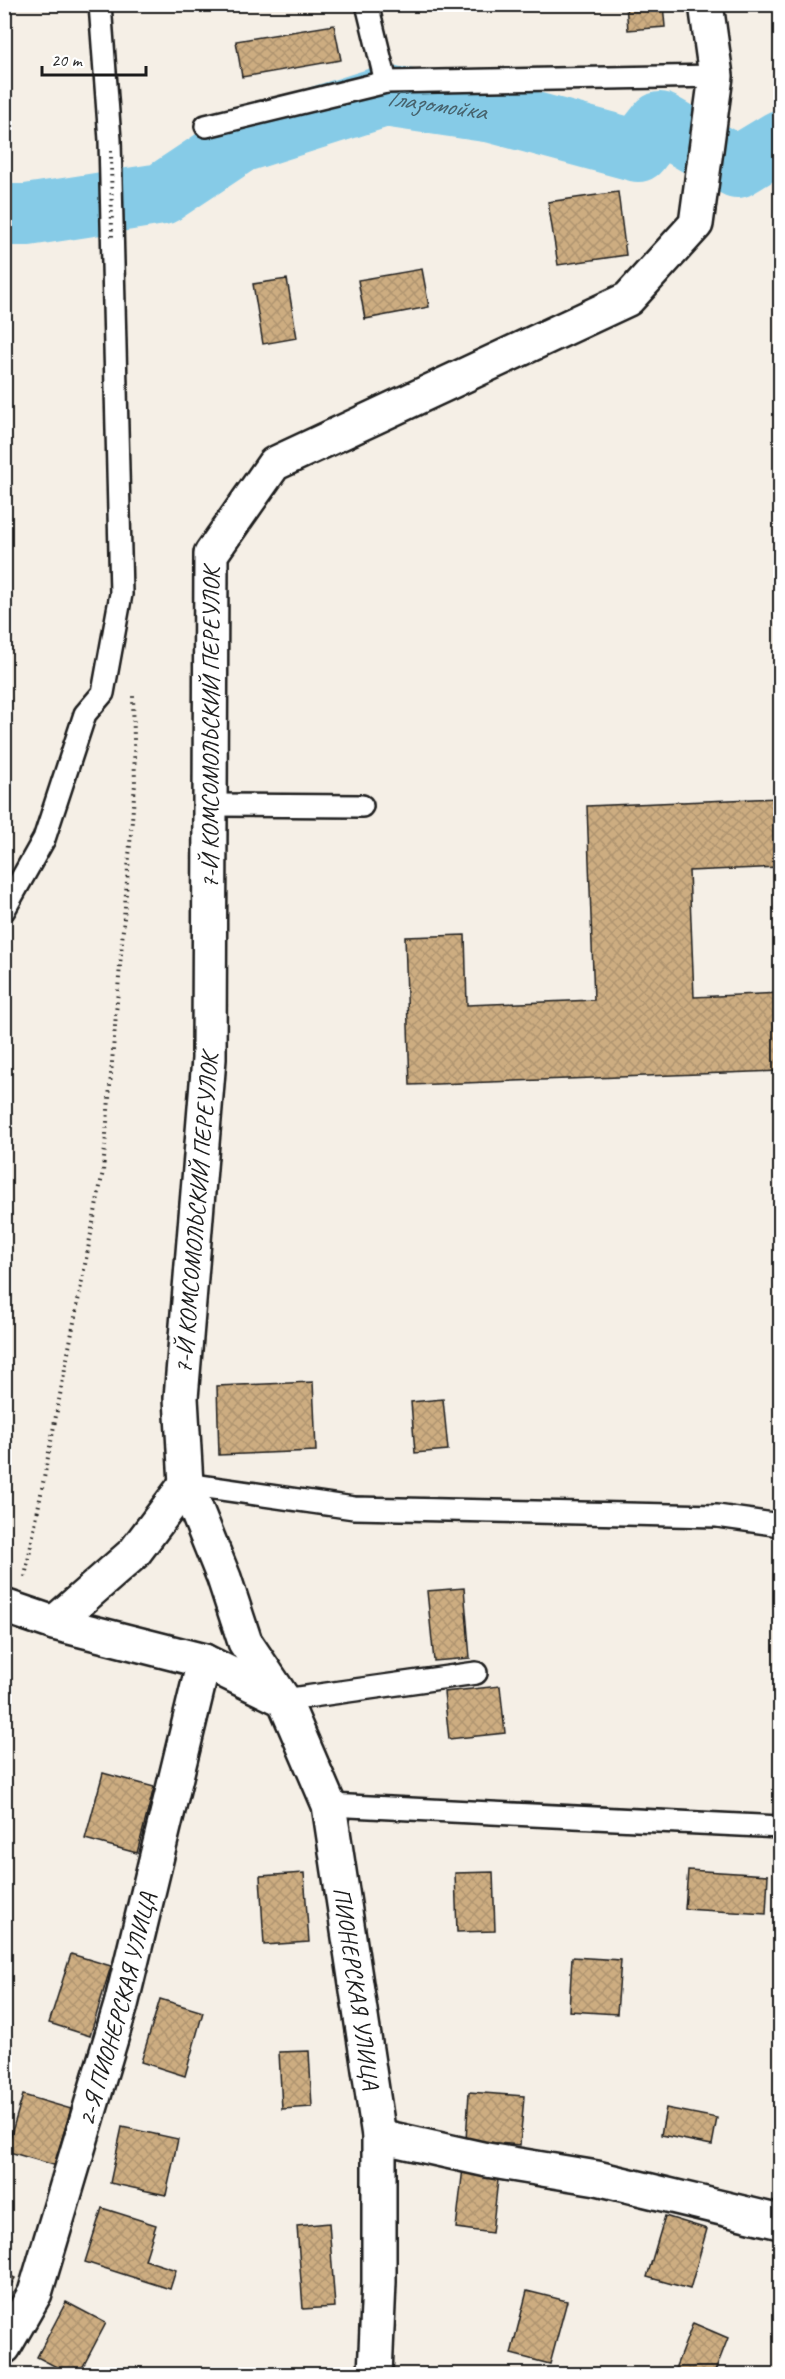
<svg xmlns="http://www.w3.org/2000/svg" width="785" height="2379" viewBox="0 0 785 2379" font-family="Caveat,sans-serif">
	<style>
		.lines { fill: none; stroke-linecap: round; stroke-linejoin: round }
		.river { stroke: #86cbe7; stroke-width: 62 }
		.building { fill: url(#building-cross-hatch); stroke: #1c1c1c; stroke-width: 1.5 }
		.lane-casing { stroke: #1c1c1c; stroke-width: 26 }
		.street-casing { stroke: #1c1c1c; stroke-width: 38 }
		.secondary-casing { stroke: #1c1c1c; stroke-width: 38 }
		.path { stroke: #1c1c1c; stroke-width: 4; stroke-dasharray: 1.5 4.5; stroke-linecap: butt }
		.lane { stroke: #fff; stroke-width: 21 }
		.street { stroke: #fff; stroke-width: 33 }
		.secondary { stroke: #fff; stroke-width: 33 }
		.path-bridge { stroke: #1c1c1c; stroke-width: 4; stroke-dasharray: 1.5 4.5; stroke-linecap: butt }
		.labels { text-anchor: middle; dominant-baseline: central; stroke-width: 6; stroke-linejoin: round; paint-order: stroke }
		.street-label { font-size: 24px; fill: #1c1c1c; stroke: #fff }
		.water-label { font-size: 26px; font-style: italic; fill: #46626d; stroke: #fff }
	</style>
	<defs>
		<pattern id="building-cross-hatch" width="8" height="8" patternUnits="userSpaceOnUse" patternTransform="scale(1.5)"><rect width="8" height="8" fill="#cdad81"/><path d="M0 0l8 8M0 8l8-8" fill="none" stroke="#af946f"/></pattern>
	</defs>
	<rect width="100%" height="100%" fill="#f5efe6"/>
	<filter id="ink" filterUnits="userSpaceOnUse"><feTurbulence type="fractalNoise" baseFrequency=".0167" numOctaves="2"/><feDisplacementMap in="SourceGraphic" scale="12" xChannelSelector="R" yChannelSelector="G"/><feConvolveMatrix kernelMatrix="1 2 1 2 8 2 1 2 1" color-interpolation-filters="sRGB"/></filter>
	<g filter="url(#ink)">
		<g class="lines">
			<path class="river" id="s1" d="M4,215H27L162,194L240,142L385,96L493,112L638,151L660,123L737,167L780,141"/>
		</g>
		<g class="building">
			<path d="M626,4H663L665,27L628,30Z"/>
			<path d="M334,25L341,60L242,77L236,41Z"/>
			<path d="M618,192L626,255L558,265L548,202Z"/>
			<path d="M422,269L429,307L365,319L358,280Z"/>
			<path d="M287,279L297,338L263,344L253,284Z"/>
			<path d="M780,798V867L689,871L694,997L780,993V1071L410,1085L405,937L465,935L467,1005L594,1000L587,806Z"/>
			<path d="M313,1382L316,1451L219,1455L217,1386Z"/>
			<path d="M443,1399L448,1450L415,1453L411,1402Z"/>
			<path d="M464,1588L470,1658L434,1661L427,1591Z"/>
			<path d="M500,1686L505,1733L449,1739L444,1692Z"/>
			<path d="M103,1773L154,1787L137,1853L85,1839Z"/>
			<path d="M688,1870L768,1875L766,1914L685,1909Z"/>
			<path d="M493,1872L495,1931L457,1932L455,1873Z"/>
			<path d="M304,1873L309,1942L264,1945L260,1876Z"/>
			<path d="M71,1954L111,1966L90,2036L49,2023Z"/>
			<path d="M572,1957L621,1960L617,2014L569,2011Z"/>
			<path d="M160,1999L203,2012L185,2076L141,2062Z"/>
			<path d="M309,2051L312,2107L282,2109L279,2052Z"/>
			<path d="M469,2092L524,2096L520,2145L466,2140Z"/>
			<path d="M23,2095L71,2109L54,2165L6,2151Z"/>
			<path d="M666,2108L717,2118L712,2145L661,2135Z"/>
			<path d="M122,2127L178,2139L166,2195L110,2183Z"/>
			<path d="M463,2168L499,2171L492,2233L456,2228Z"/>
			<path d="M102,2208L156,2225L145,2260L176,2270L170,2289L85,2262Z"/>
			<path d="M665,2216L707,2229L690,2289L647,2277Z"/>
			<path d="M329,2223L335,2307L303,2309L297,2226Z"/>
			<path d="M4,2273L15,2278L4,2296Z"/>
			<path d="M527,2291L567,2301L550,2364L511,2354Z"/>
			<path d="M66,2302L106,2323L79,2374H70L37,2357Z"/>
			<path d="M693,2323L728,2338L714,2374H673Z"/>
		</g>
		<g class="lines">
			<defs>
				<g id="lane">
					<path d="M367,4L386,82"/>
					<path d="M206,126L386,82L716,76"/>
					<path d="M211,805L362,806"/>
					<path d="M4,910L44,839L85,714L103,693L121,594L110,140L100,4"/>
					<path d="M186,1484L354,1508L717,1516L780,1525"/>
					<path d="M284,1700L476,1673"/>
					<path d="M329,1805L780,1827"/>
				</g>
				<g id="street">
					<path d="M54,1623L134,1553L186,1484"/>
					<path id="s2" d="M284,1700L245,1642L224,1578L186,1484L181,1398L209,1059L211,554L274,464L628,299L696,224L716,76L706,4"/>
					<path d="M379,2136L487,2160L597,2178L780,2222"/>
					<path id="s3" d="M4,2347L35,2293L121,2005L204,1661"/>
				</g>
				<g id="secondary">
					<path id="s4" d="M4,1606L54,1623L204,1661L284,1700L329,1805L379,2136V2282L375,2374"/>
				</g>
			</defs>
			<use href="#lane" class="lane-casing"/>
			<use href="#street" class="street-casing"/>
			<use href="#secondary" class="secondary-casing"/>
			<g class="path">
				<path d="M25,1577L103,1171L135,784L133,696"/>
				<path d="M4,1656L9,1643"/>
			</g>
			<use href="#lane" class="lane"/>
			<use href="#street" class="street"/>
			<use href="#secondary" class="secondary"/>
			<path class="path-bridge" d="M111,151L112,238"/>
		</g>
	</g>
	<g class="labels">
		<g class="street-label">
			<text stroke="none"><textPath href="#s2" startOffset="996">7-Й КОМСОМОЛЬСКИЙ ПЕРЕУЛОК</textPath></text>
			<text stroke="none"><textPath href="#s2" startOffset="510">7-Й КОМСОМОЛЬСКИЙ ПЕРЕУЛОК</textPath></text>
			<text stroke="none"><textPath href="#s4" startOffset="596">ПИОНЕРСКАЯ УЛИЦА</textPath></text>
			<text stroke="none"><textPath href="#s3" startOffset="358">2-Я ПИОНЕРСКАЯ УЛИЦА</textPath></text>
		</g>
		<g class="water-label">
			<text stroke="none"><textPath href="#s1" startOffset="458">Глазомойка</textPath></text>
		</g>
	</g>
	<rect width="785" height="2379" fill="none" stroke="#fff" stroke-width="24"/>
	<rect x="12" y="12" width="761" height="2355" fill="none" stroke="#1c1c1c" stroke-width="2" filter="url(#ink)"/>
	<path d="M42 66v9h104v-9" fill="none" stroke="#1c1c1c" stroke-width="3"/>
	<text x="51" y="66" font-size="18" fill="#1c1c1c" stroke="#ffffff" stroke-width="4.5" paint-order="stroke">20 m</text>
</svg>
